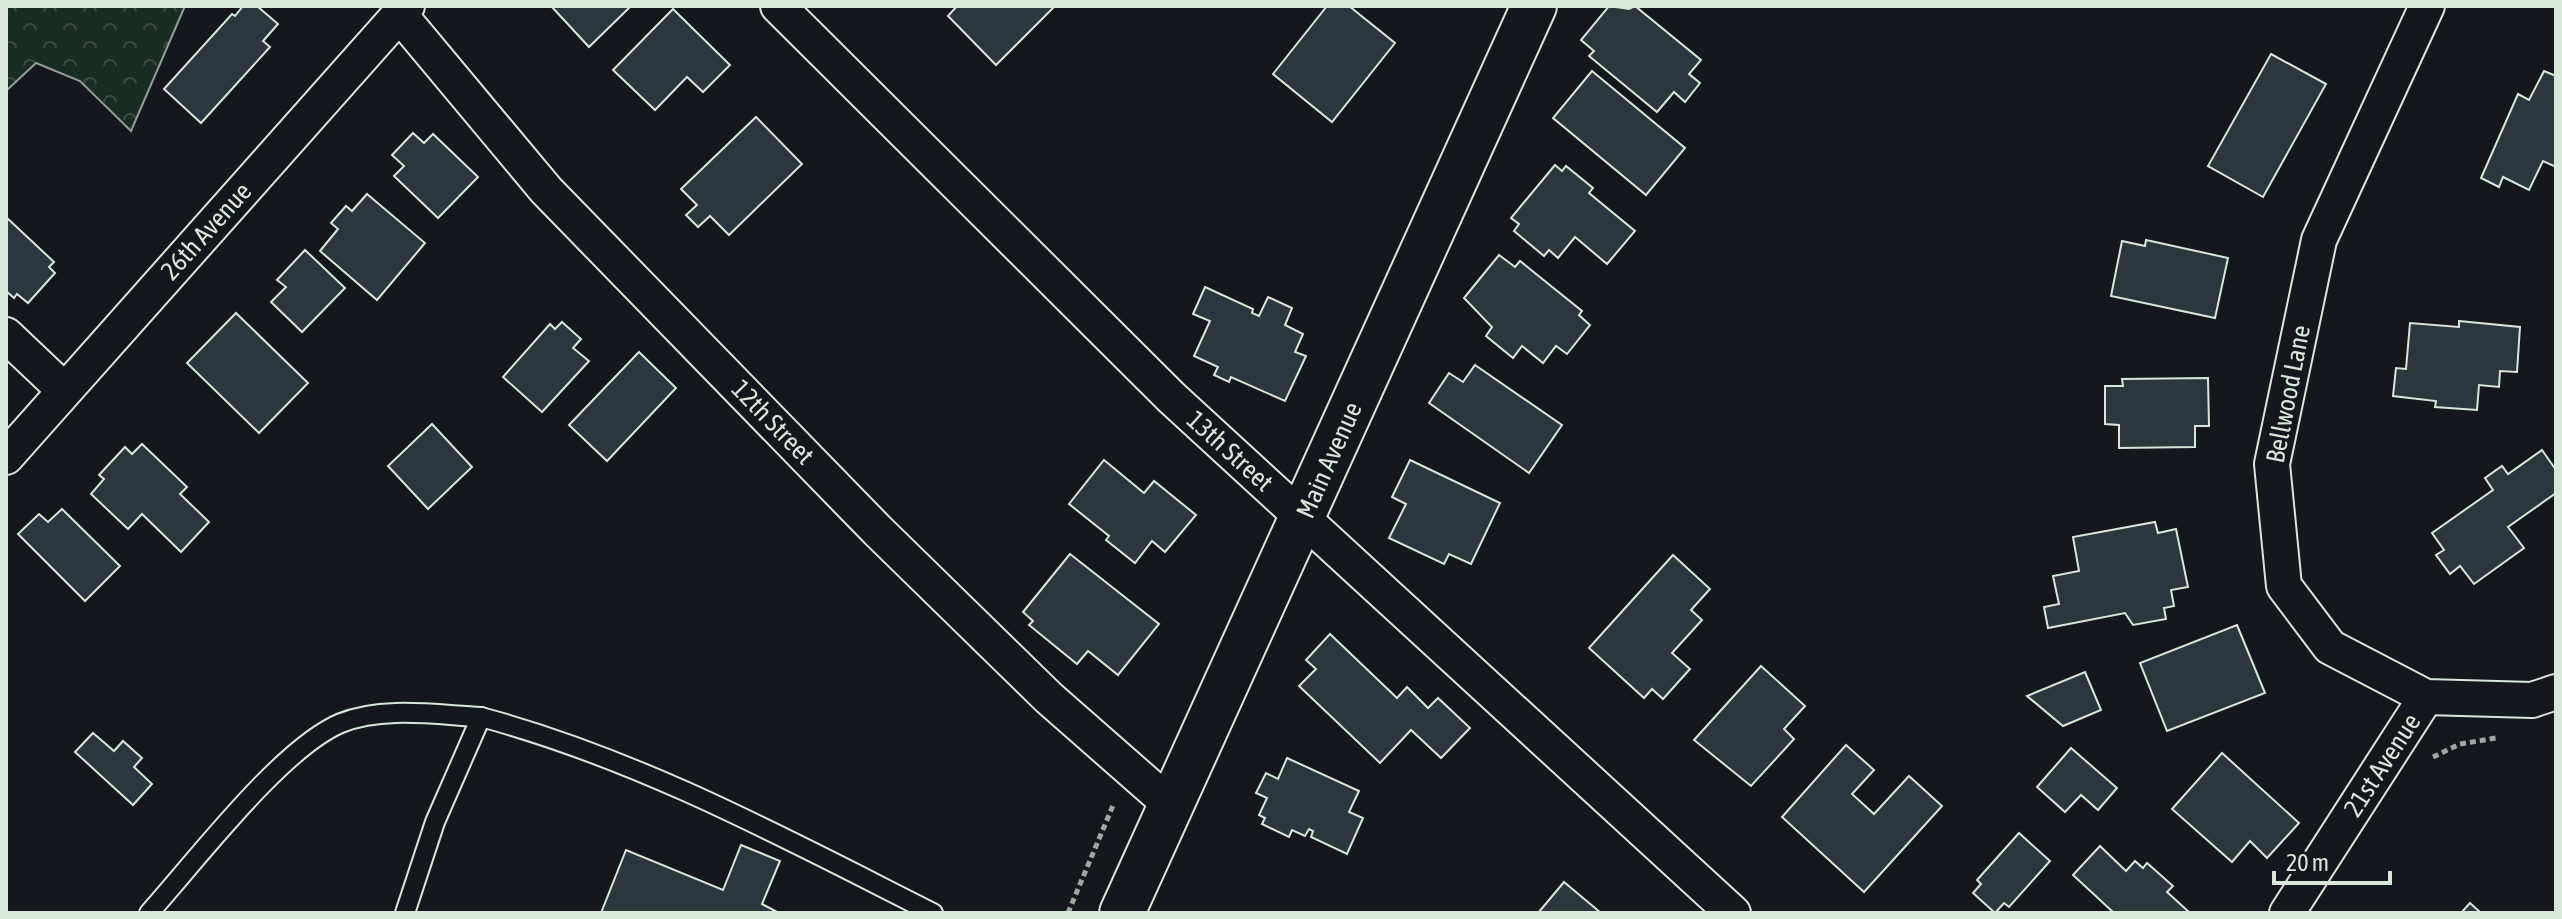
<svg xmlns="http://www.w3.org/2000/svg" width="2562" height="919" viewBox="0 0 2562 919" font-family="'Asap Condensed',sans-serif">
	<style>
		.forest { fill: url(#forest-crowns); stroke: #939e99; stroke-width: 2 }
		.building { fill: #2c363c; stroke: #d8e6dc; stroke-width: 2 }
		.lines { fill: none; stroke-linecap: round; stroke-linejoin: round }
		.service-casing { stroke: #d8e6dc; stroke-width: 22 }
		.minor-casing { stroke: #d8e6dc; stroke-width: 38 }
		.secondary-casing { stroke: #d8e6dc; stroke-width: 48 }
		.path { stroke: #9da8a2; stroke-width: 5; stroke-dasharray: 6 4; stroke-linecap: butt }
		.service { stroke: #14181c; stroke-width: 18 }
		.minor { stroke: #14181c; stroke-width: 34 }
		.secondary { stroke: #14181c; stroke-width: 44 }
		.labels { text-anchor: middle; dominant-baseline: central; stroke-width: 6; stroke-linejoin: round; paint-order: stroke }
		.street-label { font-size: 26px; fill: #d8e6dc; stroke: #14181c }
	</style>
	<defs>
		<pattern id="forest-crowns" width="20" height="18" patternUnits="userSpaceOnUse" patternTransform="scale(2)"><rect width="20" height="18" fill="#1a2d24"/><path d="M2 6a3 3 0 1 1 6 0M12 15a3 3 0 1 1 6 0" fill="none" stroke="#3b4b43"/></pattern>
	</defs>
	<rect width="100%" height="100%" fill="#14181c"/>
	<path class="forest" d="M6,6H185L131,131L80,81L36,63L6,91Z"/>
	<g class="building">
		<path d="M243,6H257L278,24L263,41L270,47L201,123L164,89L232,14L235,16Z"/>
		<path d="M551,6H631L589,47Z"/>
		<path d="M957,6H1055L996,65L948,16Z"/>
		<path d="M1327,6H1349L1395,43L1332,122L1273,74Z"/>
		<path d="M1609,6L1629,9L1635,6L1701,60L1689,74L1700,83L1685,102L1674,92L1657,112L1589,56L1594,51L1581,40Z"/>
		<path d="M673,9L730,65L703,92L687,77L655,110L613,70Z"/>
		<path d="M2271,54L2326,84L2263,197L2208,166Z"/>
		<path d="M1592,71L1685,148L1646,195L1553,118Z"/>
		<path d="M2544,71L2556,76V167L2543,161L2529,190L2503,177L2499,187L2481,178L2518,94L2529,100Z"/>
		<path d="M756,117L802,164L729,235L710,216L698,227L686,215L697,205L681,189Z"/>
		<path d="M413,133L424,143L433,134L478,177L438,218L394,176L404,166L392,155Z"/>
		<path d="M1555,165L1562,171L1566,166L1593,188L1589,193L1635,231L1607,264L1575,237L1558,258L1549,250L1544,256L1514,231L1519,224L1511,218Z"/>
		<path d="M367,194L425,243L377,300L320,251L338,229L331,223L346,206L352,211Z"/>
		<path d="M6,217L54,262L49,267L55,273L28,303L17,294L14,298L6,291Z"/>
		<path d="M2146,240L2228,258L2215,318L2111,296L2122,241L2145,246Z"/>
		<path d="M305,250L345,288L302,332L271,302L286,287L277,280Z"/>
		<path d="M1499,255L1515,267L1520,261L1582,311L1579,315L1590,325L1567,354L1556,346L1543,363L1522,346L1513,358L1486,336L1492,327L1464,298Z"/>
		<path d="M1205,287L1253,309L1252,313L1259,316L1268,297L1292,308L1285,325L1303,334L1295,352L1306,356L1285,401L1231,377L1229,382L1214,375L1218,367L1194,356L1210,321L1193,314Z"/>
		<path d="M236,313L308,383L259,433L187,363Z"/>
		<path d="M2459,321L2520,327L2517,372L2500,371L2499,387L2479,385L2477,410L2435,407L2436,401L2393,396L2396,368L2406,369L2410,323L2459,327Z"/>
		<path d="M562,322L581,339L573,348L589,361L542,412L503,377L550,324L555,329Z"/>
		<path d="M639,352L676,388L607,461L569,425Z"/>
		<path d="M1475,365L1562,425L1529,473L1429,403L1449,373L1463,382Z"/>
		<path d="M2208,378L2209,426H2195V447L2119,448V425L2105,424V386H2123L2122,379Z"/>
		<path d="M432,424L472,467L428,509L388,466Z"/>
		<path d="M142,444L187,487L180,494L209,522L181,552L142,514L128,529L91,494L104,479L99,475L125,447L132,454Z"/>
		<path d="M2542,450L2556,470V493L2508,527L2524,548L2474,584L2460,566L2450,574L2436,555L2444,550L2432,533L2493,490L2485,478L2502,466L2508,474Z"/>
		<path d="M1104,460L1144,493L1154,481L1196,515L1165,552L1152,541L1135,563L1106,540L1109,536L1069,504Z"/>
		<path d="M1410,460L1500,503L1471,564L1449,554L1444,564L1389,538L1406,504L1392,497Z"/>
		<path d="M62,509L120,566L85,601L18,534L39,514L48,522Z"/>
		<path d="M2155,522L2158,533L2176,529L2188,587L2171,590L2174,606L2164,608L2166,619L2133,625L2125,613L2048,628L2044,607L2059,604L2053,576L2079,571L2073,537Z"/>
		<path d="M1070,554L1159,624L1118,675L1088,651L1077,664L1029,625L1033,621L1023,612Z"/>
		<path d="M1673,555L1710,589L1691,610L1702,620L1672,653L1690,669L1663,699L1652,689L1644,698L1589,648Z"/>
		<path d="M2237,625L2265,693L2167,731L2140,663Z"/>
		<path d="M1330,634L1397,698L1407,687L1428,708L1438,698L1470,728L1441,758L1411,730L1380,763L1299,686L1316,669L1306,660Z"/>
		<path d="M1761,666L1805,706L1784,729L1794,739L1751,786L1694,740Z"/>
		<path d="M2085,672L2101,710L2063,726L2027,696Z"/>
		<path d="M93,733L114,751L123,741L142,758L134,767L152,784L133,805L75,752Z"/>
		<path d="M1846,745L1874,770L1852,794L1874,814L1909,776L1942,806L1864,892L1782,817Z"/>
		<path d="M2071,748L2117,788L2098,810L2081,795L2065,812L2037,787Z"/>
		<path d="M2222,753L2299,823L2267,858L2250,841L2232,862L2172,809Z"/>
		<path d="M1287,758L1359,791L1349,812L1363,818L1347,854L1311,837L1313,831L1309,829L1305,836L1292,830L1289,837L1262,824L1265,818L1259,815L1267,798L1256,793L1266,773L1278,779Z"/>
		<path d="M2019,833L2050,861L2009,907L2004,903L1995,913L1973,893L1981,884L1977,880Z"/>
		<path d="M741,845L780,861L762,904L779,913H601L626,850L723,890Z"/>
		<path d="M2100,846L2126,871L2135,861L2143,868L2147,863L2173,886L2167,892L2190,913H2114L2073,875Z"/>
		<path d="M1564,882L1601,913H1538Z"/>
		<path d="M2470,903L2481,913H2461Z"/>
	</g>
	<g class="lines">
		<defs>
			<g id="service">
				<path d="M149,913C195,862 281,748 341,723C383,706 437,715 481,717"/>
				<path d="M405,913L435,822L481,717C641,760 786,839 933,913"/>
			</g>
			<g id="minor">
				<path d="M778,6L1172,398L1733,913"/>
				<path d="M2427,6L2319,240L2272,464L2284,586L2330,647L2426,697L2532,700L2556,692"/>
				<path d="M399,14L546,190L877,530L1049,698L1172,806"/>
				<path d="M6,335L64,390"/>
				<path d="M6,457L407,6"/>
				<path d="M2287,913L2426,697"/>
			</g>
			<path id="secondary" d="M1122,913L1534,6"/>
		</defs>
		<use href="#service" class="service-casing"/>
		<use href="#minor" class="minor-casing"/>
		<use href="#secondary" class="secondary-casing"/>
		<g class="path">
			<path d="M2433,757L2460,744L2496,738"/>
			<path d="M1068,913L1114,803"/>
		</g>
		<use href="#service" class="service"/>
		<use href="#minor" class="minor"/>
		<use href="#secondary" class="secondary"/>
	</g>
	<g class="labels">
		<g class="street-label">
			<text transform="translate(206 231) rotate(-48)">26th Avenue</text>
			<text transform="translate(2288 394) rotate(-79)">Bellwood Lane</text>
			<text transform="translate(773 422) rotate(46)">12th Street</text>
			<text transform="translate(1230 451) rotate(42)">13th Street</text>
			<text transform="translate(1329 460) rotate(-66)">Main Avenue</text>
			<text transform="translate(2382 765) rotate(-57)">21st Avenue</text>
		</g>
	</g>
	<rect width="2562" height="919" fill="none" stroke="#d8e6dc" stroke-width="16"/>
	<path d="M2274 871v12h116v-12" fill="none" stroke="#d8e6dc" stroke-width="4"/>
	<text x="2286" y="871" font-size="24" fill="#d8e6dc" stroke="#14181c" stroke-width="6" paint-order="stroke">20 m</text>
</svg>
